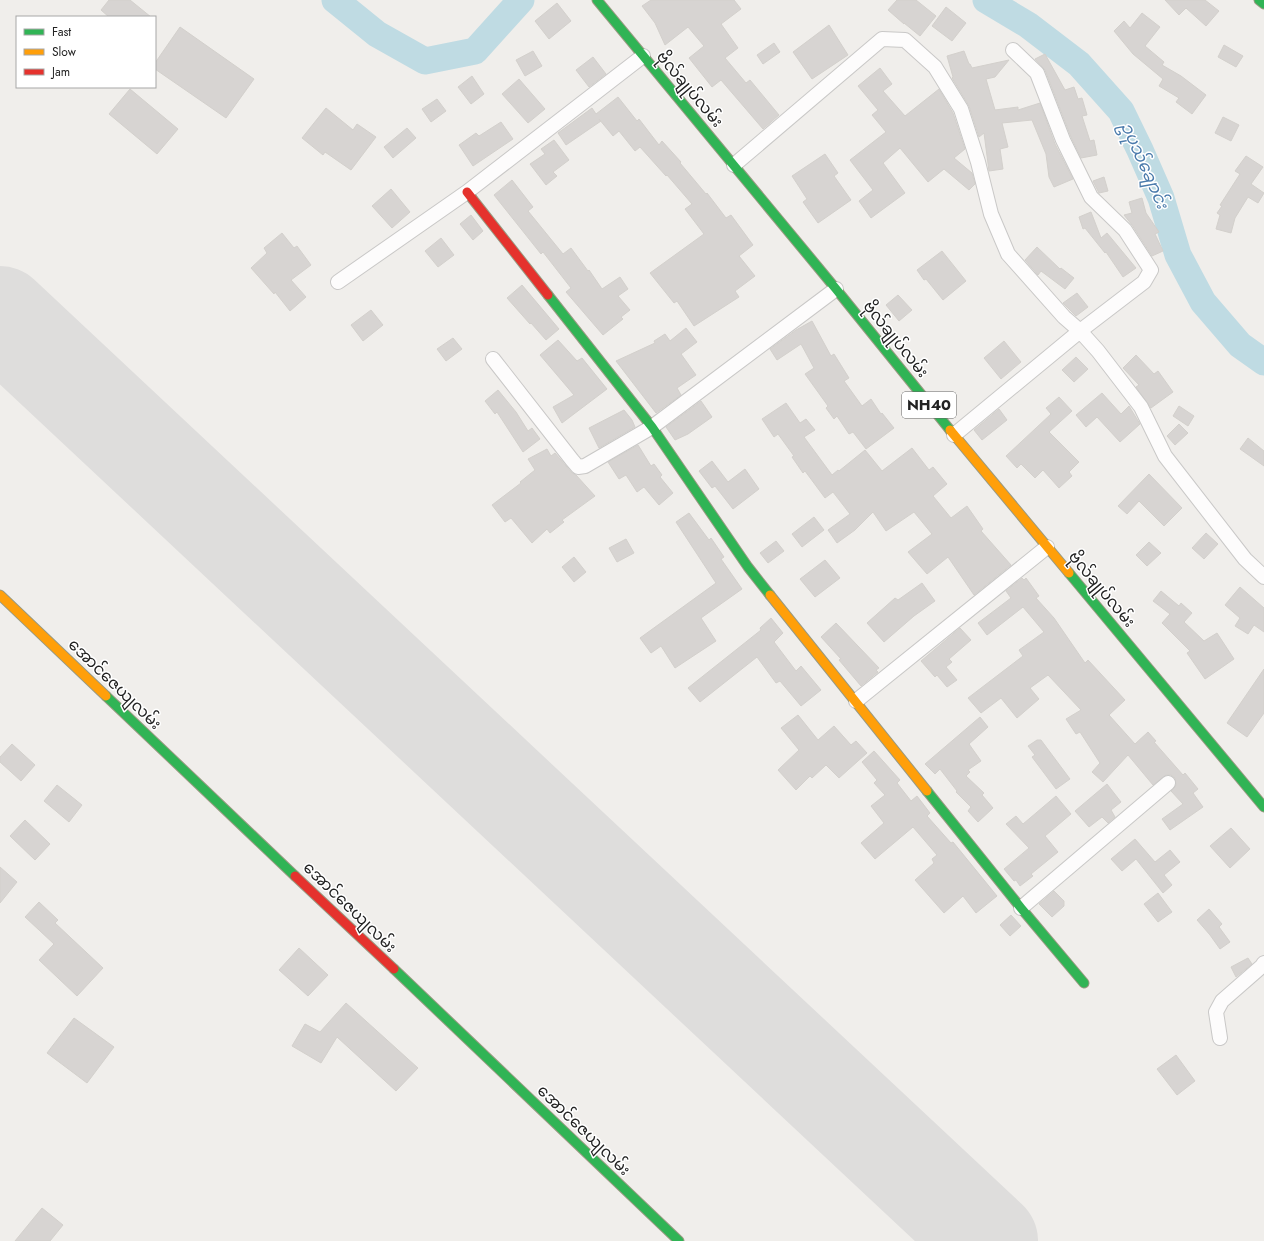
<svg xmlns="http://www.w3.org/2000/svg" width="1264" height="1241" viewBox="0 0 1264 1241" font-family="Jost,'Noto Sans Myanmar',sans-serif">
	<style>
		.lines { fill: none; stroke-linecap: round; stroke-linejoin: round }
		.river { stroke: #bfdbe3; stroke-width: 27 }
		.runway { stroke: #dedddc; stroke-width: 100 }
		.building { fill: #d7d4d2; stroke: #d3d0cc }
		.street-casing { stroke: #c9c8c7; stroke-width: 16 }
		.fast-casing { stroke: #999a82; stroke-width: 11 }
		.slow-casing { stroke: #999a82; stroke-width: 11 }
		.jam-casing { stroke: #999a82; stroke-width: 11 }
		.street { stroke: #fdfcfc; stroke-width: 14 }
		.fast { stroke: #30b455; stroke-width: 9 }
		.slow { stroke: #ff9f0a; stroke-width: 9 }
		.jam { stroke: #e5322d; stroke-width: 9 }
		.labels { text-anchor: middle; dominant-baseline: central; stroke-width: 3; stroke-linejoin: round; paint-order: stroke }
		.shield { fill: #fff; stroke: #646464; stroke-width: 1 }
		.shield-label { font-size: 15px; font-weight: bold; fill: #222 }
		.street-label { font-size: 16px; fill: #222; stroke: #fff }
		.water-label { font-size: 17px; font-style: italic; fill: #4a7aab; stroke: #fff }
	</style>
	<rect width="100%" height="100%" fill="#f0eeeb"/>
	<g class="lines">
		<g class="river">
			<path d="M335,0L377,34L425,61L475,51L521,0"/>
			<path d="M986,0L1028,25L1079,64L1121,111L1140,150L1161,198L1178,255L1203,302L1240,345L1264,362"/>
		</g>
		<path class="runway" d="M0,316L988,1241"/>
	</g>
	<g class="building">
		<path d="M109,0H130L151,17H109L101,10Z"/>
		<path d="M651,0H734L741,9L721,24L738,48L725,58L746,83L750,80L779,115L763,129L721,80L712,87L689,58L704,46L688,27L665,45L655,23L642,6Z"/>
		<path d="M897,0H916L936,16L920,36L904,23V24L888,10Z"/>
		<path d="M1165,0H1205L1219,11L1206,26L1186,8L1179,15Z"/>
		<path d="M557,3L571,21L549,39L535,21Z"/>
		<path d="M946,7L966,23L952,41L932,26Z"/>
		<path d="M1142,13L1160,27L1145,46L1164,62L1162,65L1181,76L1206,95L1192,114L1176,102L1179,98L1159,86L1163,79L1133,54L1114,31L1124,21L1130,28Z"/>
		<path d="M829,25L848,55L812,79L793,52Z"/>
		<path d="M180,27L254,79L226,118L155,69V63Z"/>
		<path d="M774,43L780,52L763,64L757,55Z"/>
		<path d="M1224,45L1243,56L1236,67L1218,57Z"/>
		<path d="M533,51L542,66L525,76L516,60Z"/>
		<path d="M964,51L969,64H970L972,68L1009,60L995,77L986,79L995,110L1018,107V110L1040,103L1055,144L1073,179L1054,187L1049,177L1046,154L1032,120L1002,123L1008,147L1000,149L1003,169L989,171L984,133L979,137L969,106L952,78L953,77L947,56Z"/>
		<path d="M1045,54L1065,90L1074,87L1078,99L1082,98L1087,115L1082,116L1090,141L1094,140L1097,155L1081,158L1071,137L1045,70L1035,59Z"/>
		<path d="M593,57L606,74L589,87L576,70Z"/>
		<path d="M880,68L892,84L883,91L905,116L939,89L953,113L965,149L954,158L972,173L975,184L969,190L944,169L928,182L900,148L883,163L905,193L871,218L859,201L873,190L850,160L886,132L872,115L878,110L858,86Z"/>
		<path d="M472,76L484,94L471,104L458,87Z"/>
		<path d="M519,79L545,109L528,123L502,94Z"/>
		<path d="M130,89L178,129L157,154L109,114Z"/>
		<path d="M618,97L637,121L639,119L659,145L662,141L681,162L680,163L706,194L707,193L726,218L731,215L753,245L739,256L755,276L735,291L739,297L694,326L677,301L674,303L650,273L704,234L685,209L692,204L667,175L666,176L640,147L635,151L619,131L613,136L599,119L601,121L566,145L558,133L592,108L596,114Z"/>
		<path d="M437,99L446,111L431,122L422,109Z"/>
		<path d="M326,108L353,130L357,124L376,137L351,170L325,152L323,155L302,138Z"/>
		<path d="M1223,117L1239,125L1231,141L1215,133Z"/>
		<path d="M501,122L513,139L473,166L459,145L476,133L479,136Z"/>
		<path d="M407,128L416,138L393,158L384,147Z"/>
		<path d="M554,140L569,160L553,172L557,176L546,185L530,164L545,154L541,149Z"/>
		<path d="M825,154L838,173L834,176L851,200L818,223L803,202L807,199L792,176Z"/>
		<path d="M1246,156L1263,167L1251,184L1264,193L1258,203L1248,197L1235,218L1231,233L1216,229L1220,215L1217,213L1222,206L1220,205L1240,174L1235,171Z"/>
		<path d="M1104,177L1108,191L1099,193L1093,181Z"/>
		<path d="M512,180L533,207L528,211L563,254L571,248L588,271L589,270L602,289L620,277L628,289L618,296L630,310L621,317L623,319L603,335L566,292L571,288L543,252L541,254L494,195Z"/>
		<path d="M391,189L410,212L392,228L372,206Z"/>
		<path d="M1142,198L1146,213L1159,232L1155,234L1163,251L1152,256L1132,225L1124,215L1132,213L1129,202Z"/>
		<path d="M1091,212L1101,238L1107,233L1136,268L1123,277L1106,252L1105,253L1085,228L1083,229L1079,217Z"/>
		<path d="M471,215L483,231L473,240L460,224Z"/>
		<path d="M282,233L294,248L297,246L311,265L291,280L306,297L290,311L275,292L274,294L251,268L267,253L264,248Z"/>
		<path d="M441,238L454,255L438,267L425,251Z"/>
		<path d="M1037,247L1060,269L1061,268L1074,278L1065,289L1041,271L1038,275L1025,260Z"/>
		<path d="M942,251L966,281L943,300L926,279L924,280L917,270Z"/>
		<path d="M522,285L559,329L546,340L531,323L530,324L507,298Z"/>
		<path d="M1077,293L1088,307L1076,316L1063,303Z"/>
		<path d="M898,295L912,310L899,321L886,305Z"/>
		<path d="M371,310L383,325L363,341L351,325Z"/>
		<path d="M812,321L831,356L834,354L849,378L844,381L862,406L871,399L881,414L882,413L894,428L866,449L853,432L849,434L837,416L834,419L826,408L828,406L805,374L814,368L801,344L777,360L770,349L796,330Z"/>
		<path d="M686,328L697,342L681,354L696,375L677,388L681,395L656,413L616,361L655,343L654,341L665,334L670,341Z"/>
		<path d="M453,338L462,349L446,361L437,349Z"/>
		<path d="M558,340L577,361L582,358L607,389L562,423L553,407L574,395L540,355Z"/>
		<path d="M1004,341L1021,362L1001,379L984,358Z"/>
		<path d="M1136,355L1154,374L1158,371L1173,392L1151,408L1136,387L1139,385L1123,368Z"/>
		<path d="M1076,357L1088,369L1074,382L1062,370Z"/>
		<path d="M498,390L516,412L528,431L532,428L540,439L523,452L497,412L495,414L485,401Z"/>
		<path d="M1102,393L1121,414L1129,406L1140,424L1120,442L1097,417L1086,427L1076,415Z"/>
		<path d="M1059,397L1072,411L1049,432L1079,462L1069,472L1072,476L1059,488L1043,470L1035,478L1021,464L1017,468L1006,456L1051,414L1046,408Z"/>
		<path d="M701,401L712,417L688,434L675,440L666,427Z"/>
		<path d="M786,403L800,423L806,419L815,430L804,437L832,475L838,470L839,471L865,450L882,471L912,448L929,470L933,467L947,484L933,496L951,518L967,506L983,529L981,531L1011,565L974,595L948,557L927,574L908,552L932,534L914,512L886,531L873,512L855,530L837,543L828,530L850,514L833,492L825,498L805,471L803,473L792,457L794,456L778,434L774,437L762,419Z"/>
		<path d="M1179,406L1194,416L1188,426L1173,416Z"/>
		<path d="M999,409L1007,420L982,440L974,430Z"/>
		<path d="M624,410L632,420L635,427L599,448L589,428Z"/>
		<path d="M1179,424L1188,433L1175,445L1167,436Z"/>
		<path d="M1248,438L1264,451V466L1240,449Z"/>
		<path d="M638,445L651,466L654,464L662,475L660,477L673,493L659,505L644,487L637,492L626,475L619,479L608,462Z"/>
		<path d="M547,449L551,456L555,453L572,473L576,475L595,496L562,520L564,522L550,533L547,529L532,543L511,518L505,522L492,505L521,483L520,482L535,470L528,459Z"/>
		<path d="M712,461L728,482L745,469L759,489L733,509L715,486L712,488L699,471Z"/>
		<path d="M1149,474L1182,508L1164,526L1139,501L1127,514L1118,506Z"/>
		<path d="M689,513L709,540L711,538L724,557L721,559L742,589L701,618L716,641L675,668L661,646L651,653L640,638L716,583L676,522Z"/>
		<path d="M814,517L824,530L802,547L792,534Z"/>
		<path d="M1206,533L1218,544L1204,559L1192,548Z"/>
		<path d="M626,539L634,553L617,562L609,548Z"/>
		<path d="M776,541L784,551L768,563L760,553Z"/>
		<path d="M1149,542L1161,553L1147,566L1136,555Z"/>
		<path d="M574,557L586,572L574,582L562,567Z"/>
		<path d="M825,560L840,578L815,597L800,579Z"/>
		<path d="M1022,578L1024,580L1026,578L1039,596L1036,598L1054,618L1085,663L1088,660L1125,700L1109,715L1135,744L1148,732L1156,741L1154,742L1183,775L1185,773L1198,789L1193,793L1203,807L1170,830L1162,819L1183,804L1171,791L1176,785L1175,778L1171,775H1166L1153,785L1128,755L1103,782L1092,772L1100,763L1080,732L1076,734L1066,719L1081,710L1048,675L1030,688L1039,699L1017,718L1001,698L981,713L968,698L1023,656L1019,650L1044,632L1023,607L987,635L978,623L1011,598L1006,591Z"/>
		<path d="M922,583L935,601L914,616L884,642L867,623L895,598L898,600Z"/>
		<path d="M1240,587L1264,608V632L1254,625L1248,634L1235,626L1240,618L1225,605Z"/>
		<path d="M1161,591L1179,606L1181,603L1192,613L1184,622L1204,641L1217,633L1234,659L1205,679L1187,653L1190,651L1162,623L1170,614L1153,601Z"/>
		<path d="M771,618L783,633L774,642L796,671L801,666L821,690L801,706L780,681L776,683L757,657L700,702L688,688L761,630L760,628Z"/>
		<path d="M836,623L879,668L876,670L878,672L861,686L839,660L841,659L821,637Z"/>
		<path d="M960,628L971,640L949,659L952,662L946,667L957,680L947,687L937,675L935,677L921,661Z"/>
		<path d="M1264,669V713L1247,737L1227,723Z"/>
		<path d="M798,715L818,740L834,726L851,745L856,741L867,753L839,778L826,765L812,778L810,776L796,790L778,770L799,750L781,728Z"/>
		<path d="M980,717L988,727L969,744L981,761L968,770L970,772L966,776L984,793L982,795L993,808L978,822L968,811L971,807L956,792L957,791L940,769L935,774L925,764Z"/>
		<path d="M1037,740H1041L1070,779L1056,789L1032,757L1035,755L1028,746Z"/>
		<path d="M12,744L35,765L21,781L0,762V757Z"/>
		<path d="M874,751L900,780L897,783L911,801L917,796L930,813L927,816L951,843L953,842L997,896L976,913L963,896L944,913L915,880L934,863L932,859L937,855L913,827L875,859L861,843L884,823L871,806L885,795L874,783L877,780L862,762Z"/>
		<path d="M1107,784L1121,802L1111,810L1115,817L1108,823L1102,817L1089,827L1075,811Z"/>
		<path d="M57,785L82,805L69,822L44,801Z"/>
		<path d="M1056,796L1071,814L1045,836L1058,852L1031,874L1033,876L1020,886L1016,880L1014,881L1004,869L1029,848L1006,824L1016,816L1023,824Z"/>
		<path d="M25,820L50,844L35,860L10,836Z"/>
		<path d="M1231,828L1250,849L1230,868L1210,846Z"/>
		<path d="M1135,839L1155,862L1170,850L1180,862L1164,875L1172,885L1163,893L1136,859L1122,871L1111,859Z"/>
		<path d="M0,867L17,882L0,903Z"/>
		<path d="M1054,891L1064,901V906L1052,917L1039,904Z"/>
		<path d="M1158,893L1172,912L1158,922L1144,904Z"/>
		<path d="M39,902L58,920L55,923L103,968L77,996L39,960L54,944L25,917Z"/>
		<path d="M1209,909L1222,924L1219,927L1230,942L1220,949L1210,935L1197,920Z"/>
		<path d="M1011,915L1021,926L1010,936L1000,925Z"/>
		<path d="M299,948L328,975L308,996L279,970Z"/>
		<path d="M1248,958L1252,964L1236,977L1231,967Z"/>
		<path d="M346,1003L418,1068L396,1091L337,1037L321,1063L292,1046L305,1024L320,1032Z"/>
		<path d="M74,1018L114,1047L87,1083L47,1053Z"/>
		<path d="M1176,1055L1195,1081L1177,1095L1157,1069Z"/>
		<path d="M42,1208L63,1225L50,1241H15Z"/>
	</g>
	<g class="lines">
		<defs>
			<g id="street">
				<path d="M734,165L882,39L905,40L935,67L961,109L978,162L991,214L1008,254L1064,317L1080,331L1144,282L1151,270L1125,230L1091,197L1063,140L1037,73L1013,50"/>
				<path d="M338,282L467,192L643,56"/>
				<path d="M493,359L572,460L578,467L585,466L652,427L836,289"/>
				<path d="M954,435L1080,331L1098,351L1141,407L1165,456L1245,559L1264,577"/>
				<path d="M856,701L1047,547"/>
				<path d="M1021,908L1168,783"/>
				<path d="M1220,1038L1216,1012L1222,1001L1262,966L1264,963"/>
			</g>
			<g id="fast">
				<path d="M597,0L836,289L950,430"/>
				<path d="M1259,0L1264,4"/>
				<path d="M548,295L652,427L748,567L770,595"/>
				<path d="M1069,573L1264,807"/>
				<path d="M106,696L295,876"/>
				<path d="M927,791L1021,908L1084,983"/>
				<path d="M394,969L679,1241"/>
			</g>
			<g id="slow">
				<path d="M950,430L1069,573"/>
				<path d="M0,595L106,696"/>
				<path d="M770,595L927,791"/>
			</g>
			<g id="jam">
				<path d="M467,192L548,295"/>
				<path d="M295,876L394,969"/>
			</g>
		</defs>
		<use href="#street" class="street-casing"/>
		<use href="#fast" class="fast-casing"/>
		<use href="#slow" class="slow-casing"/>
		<use href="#jam" class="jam-casing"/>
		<use href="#street" class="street"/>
		<use href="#fast" class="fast"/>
		<use href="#slow" class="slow"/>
		<use href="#jam" class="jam"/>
	</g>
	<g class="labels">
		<rect class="shield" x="902" y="392" width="54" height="26" rx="3"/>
		<g class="shield-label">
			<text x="929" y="405">NH40</text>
		</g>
		<g class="street-label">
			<text transform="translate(690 89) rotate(50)">ဗိုလ်ချုပ်လမ်း</text>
			<text transform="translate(896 339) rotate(51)">ဗိုလ်ချုပ်လမ်း</text>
			<text transform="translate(1102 589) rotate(50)">ဗိုလ်ချုပ်လမ်း</text>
			<text transform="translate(115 684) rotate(44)">အောင်ဇေယျလမ်း</text>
			<text transform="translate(350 907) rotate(44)">အောင်ဇေယျလမ်း</text>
			<text transform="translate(584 1130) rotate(44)">အောင်ဇေယျလမ်း</text>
		</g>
		<g class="water-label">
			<text transform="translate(1145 165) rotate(66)">ဥပုသ်ချောင်း</text>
		</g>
	</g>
	<rect x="16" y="16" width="140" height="72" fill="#ffffff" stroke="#a7a7a7"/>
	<rect x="24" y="29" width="20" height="6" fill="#30b455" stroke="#a7a7a7"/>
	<text x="52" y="36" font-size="12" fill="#222222">Fast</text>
	<rect x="24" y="49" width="20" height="6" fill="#ff9f0a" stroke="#a7a7a7"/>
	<text x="52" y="56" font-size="12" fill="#222222">Slow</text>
	<rect x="24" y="69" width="20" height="6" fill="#e5322d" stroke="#a7a7a7"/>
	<text x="52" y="76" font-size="12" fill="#222222">Jam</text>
</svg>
